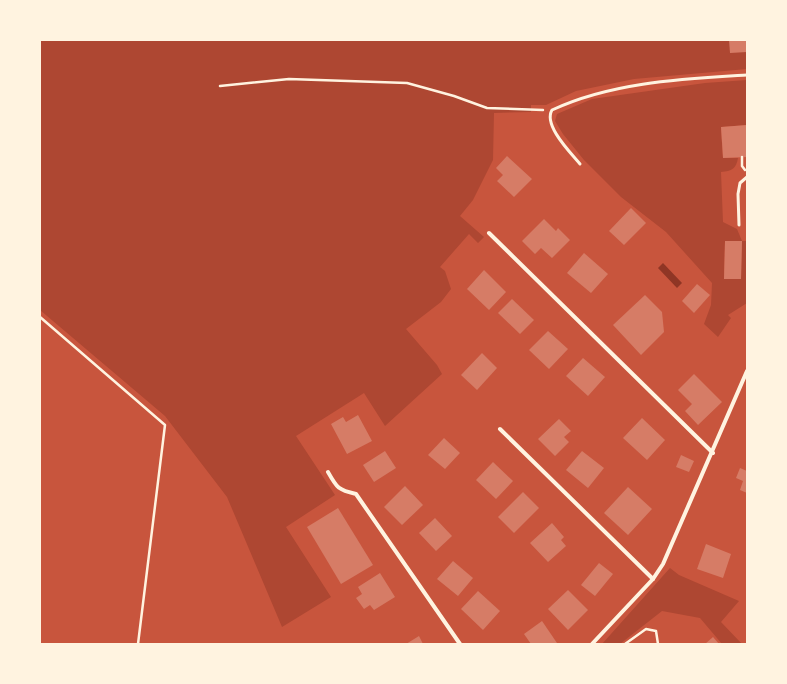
<svg xmlns="http://www.w3.org/2000/svg" width="787" height="684" viewBox="0 0 787 684" font-family="'Sofia Sans Condensed',sans-serif">
	<style>
		.green { fill: #ae4732; fill-rule: evenodd }
		.water { fill: #8f3625 }
		.building { fill: #d67c66 }
		.lines { fill: none; stroke-linecap: round; stroke-linejoin: round }
		.path { stroke: #fff3e0; stroke-width: 2.5 }
		.service { stroke: #fff3e0; stroke-width: 3 }
		.minor { stroke: #fff3e0; stroke-width: 4 }
	</style>
	<rect width="100%" height="100%" fill="#c8553d"/>
	<g class="green">
		<path d="M40,40H729L747,52V69L634,79L576,91L546,105H531V112L494,113L493,160L473,200L460,216L484,237L478,243L469,234L440,267L445,271L451,289L441,302L406,329L437,365L442,374L385,426L364,393L296,436L335,495L286,527L331,597L282,627L227,497L165,416L40,310Z"/>
		<path d="M747,80V125L721,127L723,158H738C736,169 732,171 721,172L723,222L737,229L742,241H747V303L728,315L731,318L718,337L704,324L711,305L712,283L666,232L621,197L584,160L563,134L555,121L557,114L592,99L705,83ZM725,241L742,242L741,279H724Z"/>
		<path d="M670,568L679,575L739,601L721,622L742,644H722L700,618L662,611L620,644H602Z"/>
	</g>
	<path class="water" d="M663,263L682,283L677,288L658,268Z"/>
	<g class="building">
		<path d="M729,40H747V52L730,53Z"/>
		<path d="M747,125V157L723,158L721,127Z"/>
		<path d="M507,156L532,179L514,197L497,181L503,175L496,168Z"/>
		<path d="M631,208L646,223L624,245L609,231Z"/>
		<path d="M544,219L556,231L558,228L570,240L552,258L541,248L535,254L522,241Z"/>
		<path d="M725,241H742L741,279H724Z"/>
		<path d="M584,253L608,274L591,293L567,273Z"/>
		<path d="M484,270L506,292L489,310L467,289Z"/>
		<path d="M697,284L710,295L694,313L682,301Z"/>
		<path d="M645,295L662,312L664,332L641,355L613,325Z"/>
		<path d="M512,299L534,320L520,334L498,313Z"/>
		<path d="M548,331L568,349L549,369L529,350Z"/>
		<path d="M482,353L497,368L477,390L461,375Z"/>
		<path d="M583,358L605,377L588,396L566,376Z"/>
		<path d="M694,374L722,402L698,425L685,411L692,404L678,390Z"/>
		<path d="M358,415L372,441L347,454L331,424L343,417L346,422Z"/>
		<path d="M642,418L665,440L647,460L623,438Z"/>
		<path d="M559,419L571,431L564,437L569,442L555,456L538,439Z"/>
		<path d="M444,438L460,453L445,469L428,455Z"/>
		<path d="M385,451L396,468L374,482L363,465Z"/>
		<path d="M582,451L604,468L588,488L566,470Z"/>
		<path d="M681,455L694,461L689,472L676,467Z"/>
		<path d="M493,462L513,481L496,499L476,480Z"/>
		<path d="M740,468L747,471V493L740,490L743,481L736,478Z"/>
		<path d="M405,486L423,505L402,525L384,507Z"/>
		<path d="M628,487L652,509L628,535L604,513Z"/>
		<path d="M523,492L539,508L514,533L498,517Z"/>
		<path d="M338,508L373,565L341,584L307,527Z"/>
		<path d="M435,518L452,536L436,551L419,533Z"/>
		<path d="M552,523L564,537L561,540L566,546L548,562L530,543Z"/>
		<path d="M706,544L731,554L723,578L697,569Z"/>
		<path d="M453,561L473,578L458,596L437,579Z"/>
		<path d="M599,563L613,574L595,596L581,585Z"/>
		<path d="M380,573L395,597L374,610L370,605L364,609L356,598L362,594L358,587Z"/>
		<path d="M568,590L588,610L568,630L548,609Z"/>
		<path d="M478,591L500,611L483,630L461,609Z"/>
		<path d="M542,621L557,643L555,644H531L524,634Z"/>
		<path d="M419,636L423,644H406Z"/>
		<path d="M713,637L719,644H705Z"/>
	</g>
	<g class="lines">
		<g class="path">
			<path d="M220,86L289,79L407,83L454,96L487,108L543,110"/>
			<path d="M742,157V166L745,170"/>
			<path d="M40,317L165,425L138,644"/>
			<path d="M625,644L646,629L656,631L658,644"/>
		</g>
		<g class="service">
			<path d="M580,164C570,152 543,125 552,110C612,82 682,79 747,75"/>
			<path d="M739,225L738,194L740,183L747,177"/>
		</g>
		<g class="minor">
			<path d="M489,233L713,453"/>
			<path d="M500,429L653,579"/>
			<path d="M328,472C337,488 338,490 356,494L460,644"/>
			<path d="M592,644L653,579L663,564L747,371"/>
		</g>
	</g>
	<rect width="787" height="684" fill="none" stroke="#fff3e0" stroke-width="82"/>
</svg>
